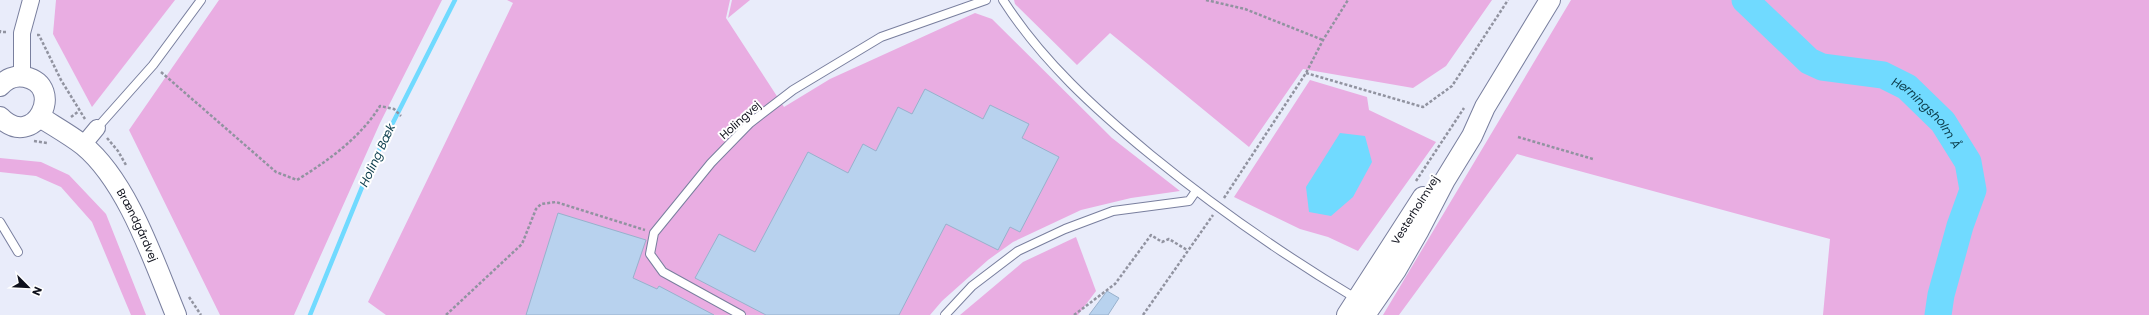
<svg xmlns="http://www.w3.org/2000/svg" width="2149" height="315" viewBox="0 0 2149 315" font-family="Poppins,sans-serif">
	<style>
		.green { fill: #e9ade2 }
		.water { fill: #70daff }
		.lines { fill: none; stroke-linecap: round; stroke-linejoin: round }
		.stream { stroke: #70daff; stroke-width: 4.5 }
		.river { stroke: #70daff; stroke-width: 27 }
		.building { fill: #b8d2ee; stroke: #98b1cc }
		.service-casing { stroke: #797f9e; stroke-width: 10 }
		.minor-casing { stroke: #797f9e; stroke-width: 18 }
		.tertiary-casing { stroke: #797f9e; stroke-width: 22 }
		.path { stroke: #9193a0; stroke-width: 2.5; stroke-dasharray: 3 2; stroke-linecap: butt }
		.service { stroke: #fff; stroke-width: 8 }
		.minor { stroke: #fff; stroke-width: 16 }
		.tertiary { stroke: #fff; stroke-width: 20 }
		.labels { text-anchor: middle; dominant-baseline: central; stroke-width: 4; stroke-linejoin: round; paint-order: stroke }
		.street-label { font-size: 11px; fill: #0f111c; stroke: #fff }
		.water-label { font-size: 12px; font-style: italic; fill: #0d3e4d; stroke: #fff }
	</style>
	<rect width="100%" height="100%" fill="#e9ecfa"/>
	<g class="green">
		<path d="M56,0H175L92,107L53,34Z"/>
		<path d="M219,0H442L380,123L294,315H220L129,130Z"/>
		<path d="M507,0H730L726,18L784,107L830,79L975,13L992,19L1112,138L1180,191L1131,198L1081,210L1013,242L988,260L942,301L930,315H386L368,302L513,3Z"/>
		<path d="M732,0H750L728,18Z"/>
		<path d="M1014,0H1492L1446,66L1413,88L1303,69L1249,147L1110,33L1077,65L1015,4Z"/>
		<path d="M1571,0H2149V315H1823L1830,239L1517,154L1399,315H1383Z"/>
		<path d="M1310,80L1367,97L1369,110L1436,142L1358,251L1328,237L1300,229L1234,197Z"/>
		<path d="M0,158L41,162L69,175L106,214L146,315H131L92,222L61,187L36,176L0,172Z"/>
		<path d="M1076,237L1096,291L1078,315H960L1023,262Z"/>
	</g>
	<path class="water" d="M1340,133L1365,136L1372,162L1353,197L1331,216L1309,212L1306,187Z"/>
	<g class="lines">
		<path class="stream" d="M310,315L369,170L455,0"/>
		<path class="river" id="s1" d="M1745,0L1809,61L1822,67L1883,75L1907,87L1943,122L1968,162L1973,190L1960,226L1941,295L1938,315"/>
	</g>
	<g class="building">
		<path d="M925,89L983,119L990,105L1029,124L1022,138L1059,157L1020,232L1010,227L998,250L946,224L899,315H766L695,278L719,234L755,252L808,152L848,173L863,144L876,151L898,107L912,114Z"/>
		<path d="M558,213L646,240L633,278L657,289L659,286L714,315H526Z"/>
		<path d="M1107,291L1119,298L1108,315H1089Z"/>
	</g>
	<g class="lines">
		<defs>
			<g id="service">
				<path d="M1003,0C1042,61 1095,109 1151,155C1216,208 1285,256 1357,299"/>
				<path d="M97,128L153,65L201,0"/>
				<path d="M0,222L18,252"/>
				<path d="M741,315L663,272L650,254L654,233L711,163L750,123L793,90L881,37L986,0"/>
				<path d="M945,315L972,286L1018,251L1065,229L1113,211L1189,201L1196,191"/>
			</g>
			<g id="minor">
				<path d="M22,76V33L31,0"/>
				<path d="M83,145L97,128"/>
			</g>
			<g id="tertiary">
				<path d="M0,86C6,79 15,75 25,77C67,86 34,152 0,117"/>
				<path id="s2" d="M40,117C54,126 70,135 83,145C128,182 154,262 176,315"/>
				<path d="M1347,315L1423,197"/>
				<path d="M1365,315L1396,270L1419,230L1445,180L1472,136L1485,107L1550,0"/>
			</g>
		</defs>
		<use href="#service" class="service-casing"/>
		<use href="#minor" class="minor-casing"/>
		<use href="#tertiary" class="tertiary-casing"/>
		<g class="path">
			<path d="M1206,0L1245,9L1323,40"/>
			<path d="M0,30V32H8"/>
			<path d="M37,35H39L61,80L85,119"/>
			<path d="M161,72L276,172L297,180C329,160 360,138 380,106L394,109L401,116"/>
			<path d="M1306,73L1423,107L1452,86L1508,0"/>
			<path d="M71,117L79,111"/>
			<path d="M1518,137L1593,159"/>
			<path d="M107,138L118,151L126,165"/>
			<path d="M34,141L47,143"/>
			<path d="M1416,181L1464,108"/>
			<path d="M1224,198L1306,73L1323,40L1348,0"/>
			<path d="M189,297L201,315"/>
			<path d="M446,315L522,244L536,209L541,204L556,202L645,230"/>
			<path d="M1074,315L1115,284L1151,235L1162,242L1169,239L1187,250"/>
			<path d="M1143,315L1213,215"/>
		</g>
		<use href="#service" class="service"/>
		<use href="#minor" class="minor"/>
		<use href="#tertiary" class="tertiary"/>
	</g>
	<g class="labels">
		<g class="street-label">
			<text transform="translate(740 120) rotate(-42)">Holingvej</text>
			<text transform="translate(1415 210) rotate(-58)">Vesterholmvej</text>
			<text stroke="none"><textPath href="#s2" startOffset="149">Brændgårdvej</textPath></text>
		</g>
		<g class="water-label">
			<text stroke="none"><textPath href="#s1" startOffset="223">Herningsholm Å</textPath></text>
			<text transform="translate(377 155) rotate(-65)">Holing Bæk</text>
		</g>
	</g>
	<g transform="translate(28 287) rotate(114)" stroke="#ffffff" stroke-width="3" paint-order="stroke">
	<path d="M0-3L7 15L0 10L-7 15Z" fill="#0f111c"/>
	<text y="-6" font-size="11" font-weight="bold" text-anchor="middle" fill="#0f111c">N</text>
	</g>
</svg>
